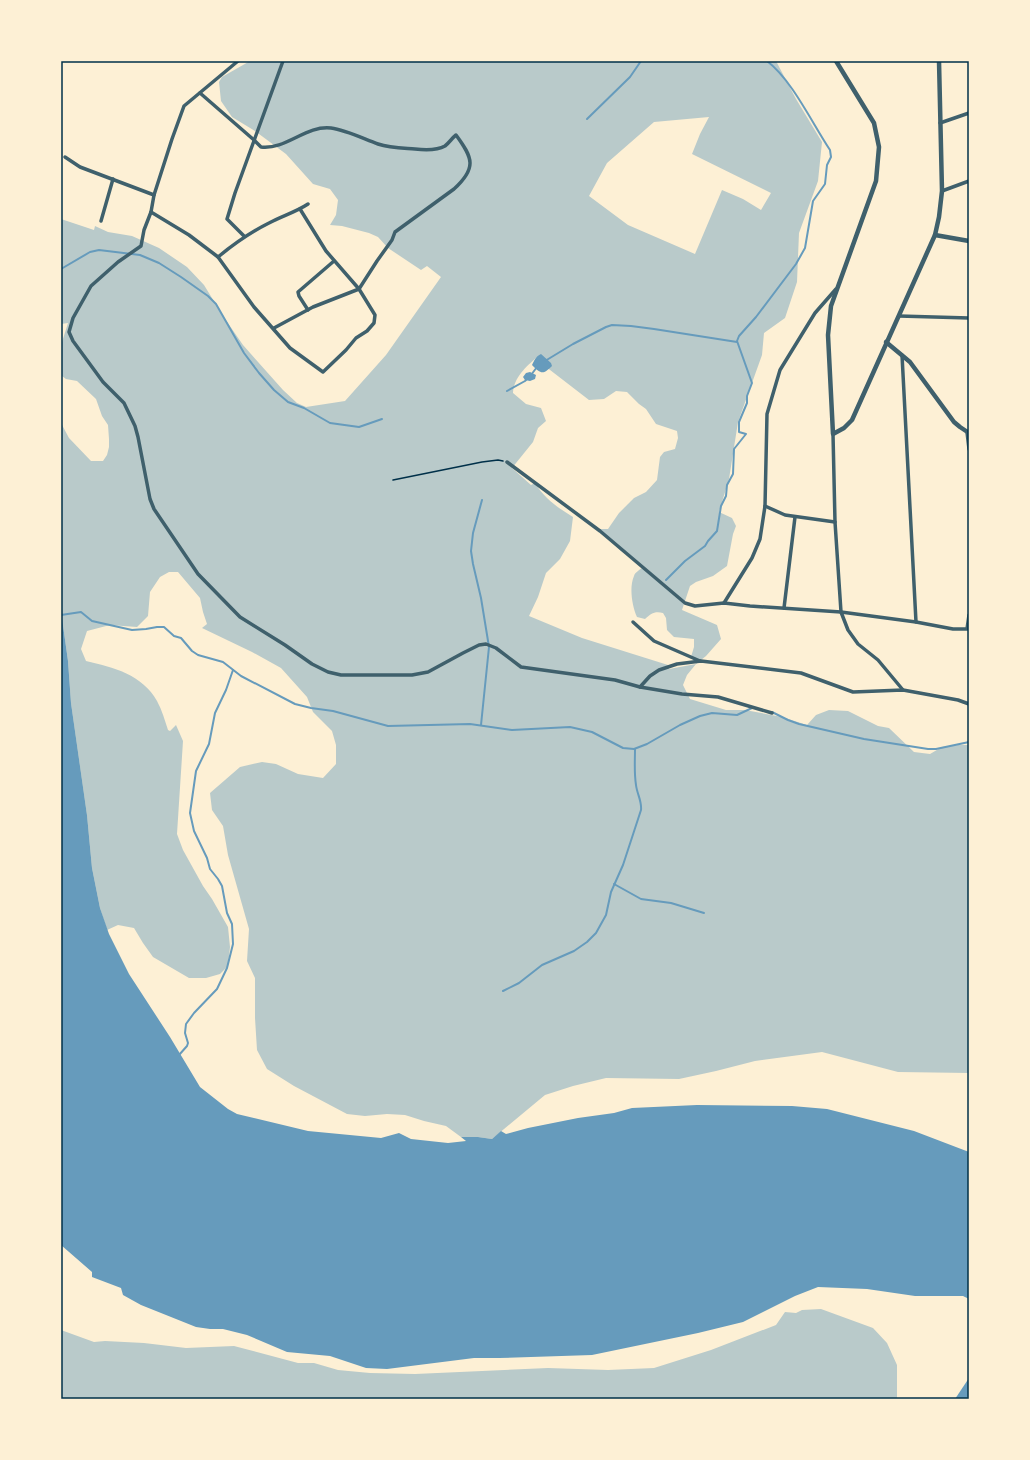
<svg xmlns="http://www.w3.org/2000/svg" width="1030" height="1460" viewBox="0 0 1030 1460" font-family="'Asap Condensed',sans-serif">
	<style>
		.green { fill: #b9caca; fill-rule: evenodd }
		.water { fill: #669bbc }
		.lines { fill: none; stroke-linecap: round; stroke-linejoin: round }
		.stream { stroke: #669bbc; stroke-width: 2 }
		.path { stroke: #003049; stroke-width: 1.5 }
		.minor { stroke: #3f606c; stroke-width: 3.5 }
		.tertiary { stroke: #3f606c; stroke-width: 4.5 }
		.neatline { fill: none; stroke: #003049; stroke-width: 1.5 }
	</style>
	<rect width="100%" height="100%" fill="#fdf0d5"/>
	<g class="green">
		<path d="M250,61H776L796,99L822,142L818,181L799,233L797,282L785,318L764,333L762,355L738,422L729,479L719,512L732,518L736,526L733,534L727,566L713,576L696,582L690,586L682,610L717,625L721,639L706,656L696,664L687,675L683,685L690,699L726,710H745L782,717L807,725L816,715L829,710L848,711L878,726L889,728L914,752L930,754L942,747L958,745H969V1073L898,1072L822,1052L755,1061L716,1071L679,1079L606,1078L573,1086L545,1095L492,1139L478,1137H461L446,1126L424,1121L405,1115L387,1114L365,1116L347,1114L294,1086L267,1069L257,1050L255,1018V978L247,961L249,929L228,855L223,826L212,810L210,793L240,767L262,762L276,764L298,774L323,778L336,764V745L332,731L313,712L307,697L281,668L252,652L202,628L207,624L203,612L200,598L178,572H169L160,577L150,592L148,616L137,627L110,625L87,631L81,649L86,661C113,667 143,675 157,701C162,710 165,721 168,730L170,731L176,725L183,741L177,834L183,850L203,886L212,899L228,927L230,947L228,966L220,974L206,978H189L153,957L143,943L134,928L118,925L107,930L100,908L92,868L87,815L71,703L68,661L61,611V423L69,438L91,461H103L107,455L109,447V439L108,425L102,416L96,399L77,381L66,379L62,376V342L68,323L61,324V219L94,230L95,226L108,232L132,236L159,248L187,267L204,285L223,316L243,345L283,390L297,403L306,407L345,401L386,355L441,277L427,266L421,270L388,248L378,237L369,233L342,226L330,225L336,215L338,200L330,189L313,184L286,154L255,131L232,117L221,101L219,82L222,77ZM709,117L700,134L692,154L771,193L761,210L743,199L722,190L695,254L628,225L589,196L607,163L654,122ZM537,357L541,363L589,400L604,399L616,391L627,392L639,404L646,409L656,424L677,431L678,438L675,449L664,452L660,457L657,480L646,492L634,498L619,513L608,529H599L621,551L632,558L643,567C640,570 635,572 634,576C629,587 632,606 637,617L645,619C651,614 654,611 663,613L666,618L667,630L674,637L694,639V647L691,657L696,664L669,669L668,665L582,638L529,616L538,597L546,573L560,559L570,541L573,517C558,508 544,498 535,483L531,485L512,468L533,442L538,428L546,421L541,408L526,404L513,393C514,377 526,367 537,357Z"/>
		<path d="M821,1309L873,1328L887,1343L897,1365V1399H61V1330L94,1342L105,1341L144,1343L186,1348L234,1346L298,1363H314L338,1370L370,1373L415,1374L548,1368L608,1370L654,1368L711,1350L776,1325L785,1312L796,1313L802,1310Z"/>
	</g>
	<g class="water">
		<path d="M541,354L551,363L552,366C543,375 541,374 532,365C534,361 536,356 541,354Z"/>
		<path d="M530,372L536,375L535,379L530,381L525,380L523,377L526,373Z"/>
		<path d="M61,611L68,661L71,703L87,815L92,868L100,908L109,934L129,974L170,1037L200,1087L228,1109L237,1114L308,1131L381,1138L399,1133L411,1139L448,1143L466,1141L461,1137H478L492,1139L501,1131L506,1134L528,1128L578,1118L614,1113L632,1108L697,1105L792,1106L827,1109L914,1131L969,1152V1299L963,1296H915L867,1289L818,1287L795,1296L743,1322L698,1333L592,1355L499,1358H474L387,1369L366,1368L330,1356L287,1352L247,1335L223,1329H210L196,1327L141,1305L123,1295L121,1288L92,1277V1272L61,1245Z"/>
		<path d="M969,1378V1395L966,1399H955Z"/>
	</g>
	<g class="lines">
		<g class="stream">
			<path d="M587,119L630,77L641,61"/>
			<path d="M61,269L90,252L99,250L140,255L159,263L181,277L208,296L216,304L244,353L259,373L274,390L288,402L304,408L330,423L359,427L382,419"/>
			<path d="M545,361L573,344L606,327L612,325L631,326L654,329L737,342"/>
			<path d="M531,375L537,367"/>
			<path d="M507,391L525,381L528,378"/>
			<path d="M666,580L685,561L705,546L708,541L717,531L721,506L726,496L727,485L733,474L734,449L746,434L739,432V422L747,403V396L752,383L737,341L739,336L756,317L796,264L805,248L813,201L825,184L827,165L831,157L830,150C812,123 792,80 767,61"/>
			<path d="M61,615L81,612L92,621L132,630L146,629L157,627H164L174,636L181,638L192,651L198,655L223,662L241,676L295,704L311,708L333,711L388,726L470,724L512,730L570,727L592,732L623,748L634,749L647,744L680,725L700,716L712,713L737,715L752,708"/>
			<path d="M772,712L788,720L799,724L864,739L928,749H936L969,742"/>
			<path d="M481,725L489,647L481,598L473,564L471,551L473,533L482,500"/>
			<path d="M614,884L641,899L671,903L704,913"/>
			<path d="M503,991L519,983L542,965L574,951L587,942L596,933L606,915L611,892L623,865L641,810C642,801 637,794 636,785C634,773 635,761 635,749"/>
			<path d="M179,1055L187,1046L188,1043L185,1033L186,1024L194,1013L217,989L227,968L233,944L232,924L227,913L222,886L218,879L210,869L207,858L194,831L190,813L196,771L209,744L215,713L226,690L233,670"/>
		</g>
		<path class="path" d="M393,480L482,462L498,460L503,461"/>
		<g class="minor">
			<path d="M238,61L184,106L172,139L154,195L151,212L144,230L141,246L118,262L91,286L73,318L69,332L73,341L103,382L124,403L135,426L138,437L150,499L154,509L198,574L240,617L285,645L312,664L328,672L341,675H412L428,672L463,653L479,645L486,644L496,648L521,667L615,680L640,687L682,694L718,697L772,713"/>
			<path d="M200,93L254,140L261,147C286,150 306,125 331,128C346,130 364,139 378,144C390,148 402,148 415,149C424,150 436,151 445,146C449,143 452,138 456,135C473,158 477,168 454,189L395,232L392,240L377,261L359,289L313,307L274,328"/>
			<path d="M940,123L969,113"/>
			<path d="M65,157L80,167L154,195"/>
			<path d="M942,191L969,181"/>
			<path d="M151,212L189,235L218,257L254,307L290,348L323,372L346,350L356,338L367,331L374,323L375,315L359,289L326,251L300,209"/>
			<path d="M101,221L113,179"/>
			<path d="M244,236L227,219L235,193L283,61"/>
			<path d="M218,257C235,243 249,233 269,223C282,216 296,212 308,204"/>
			<path d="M308,310L299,296L298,292L334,261"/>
			<path d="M899,316L969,318"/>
			<path d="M902,355L916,622"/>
			<path d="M967,432L969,449"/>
			<path d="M833,434L835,522L841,612L848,630L858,644L878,660L903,690"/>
			<path d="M507,462L600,531L685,603L695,606L724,603L750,606L841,612L916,622L953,629H967L969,615"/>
			<path d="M765,506L785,515L835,522"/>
			<path d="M724,603L752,558L760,539L765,506L767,414L780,370L815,313L836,289"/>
			<path d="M784,608L795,517"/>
			<path d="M633,622L654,641L700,661"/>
			<path d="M640,687L650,676L659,670L677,664L701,661L801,673L853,692L903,690L958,700L969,704"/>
		</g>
		<g class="tertiary">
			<path d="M836,61L874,123L879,147L876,181L831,306L828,335L833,434L844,428L852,420L935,235L939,217L942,191L939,61"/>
			<path d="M935,235L969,241"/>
			<path d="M886,342L910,362L954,422L960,427L969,433"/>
		</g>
	</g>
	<rect width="1030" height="1460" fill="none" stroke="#fdf0d5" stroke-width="124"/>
	<rect x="62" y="62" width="906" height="1336" class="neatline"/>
</svg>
